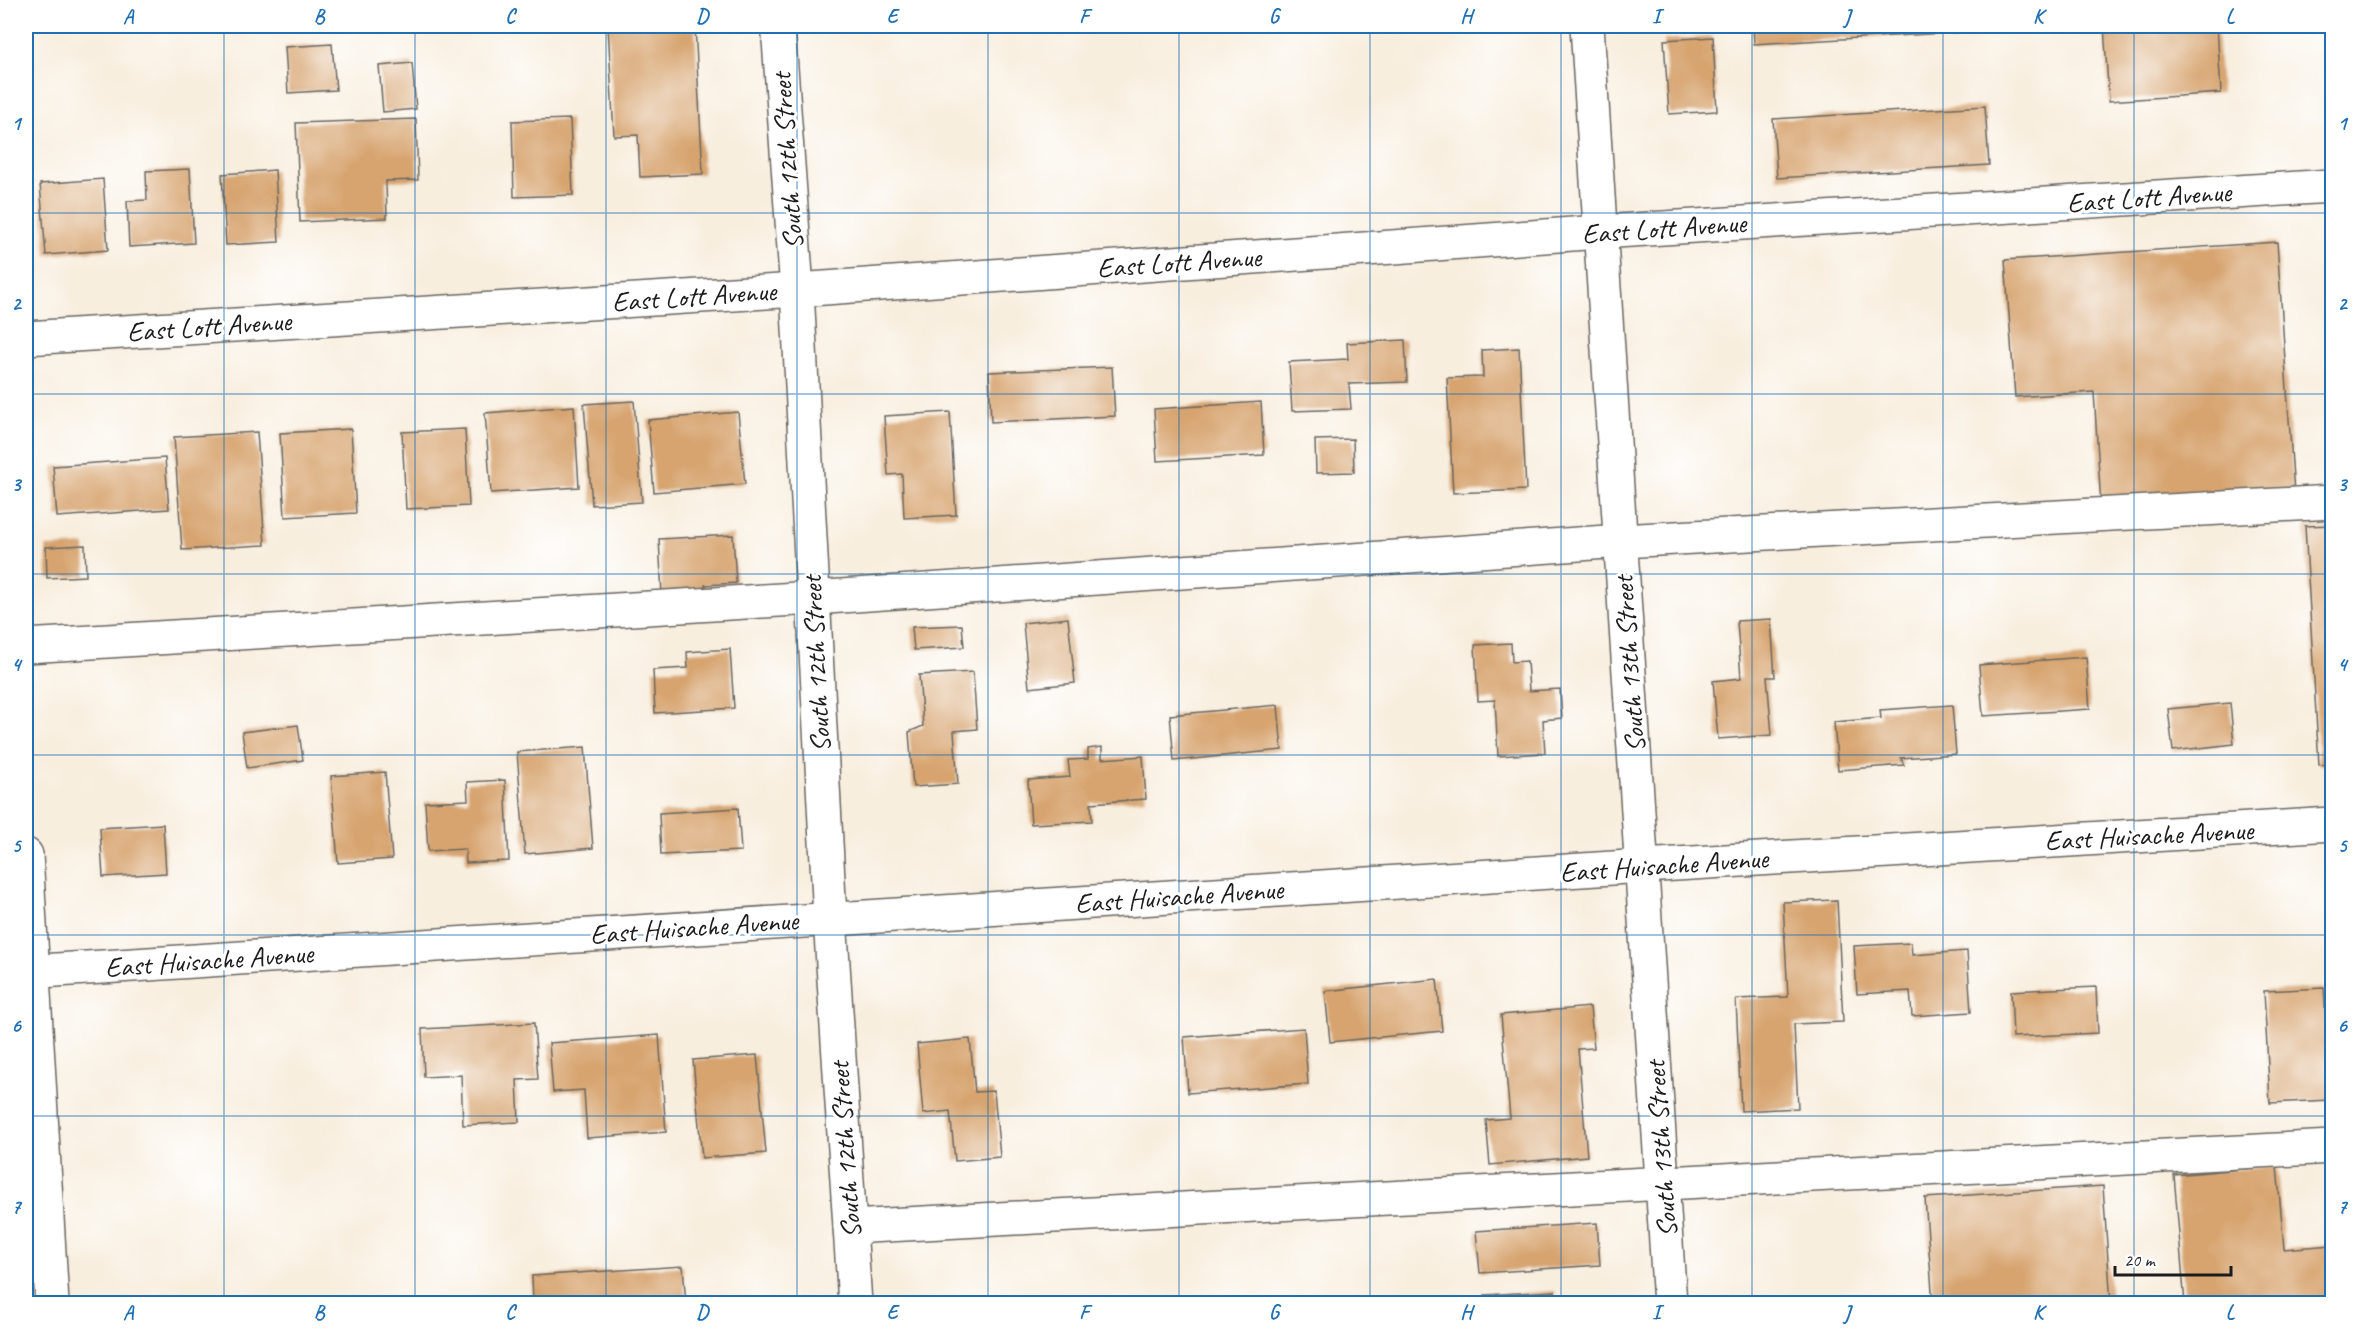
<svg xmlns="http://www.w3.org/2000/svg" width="2358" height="1329" viewBox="0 0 2358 1329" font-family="Caveat,sans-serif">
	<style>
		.building { fill: #d7a470 }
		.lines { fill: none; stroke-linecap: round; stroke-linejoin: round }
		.minor-casing { stroke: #696660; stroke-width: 36 }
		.minor { stroke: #fff; stroke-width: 33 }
		.grid { fill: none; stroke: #1f6fb2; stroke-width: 1.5; stroke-opacity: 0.55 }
		.labels { text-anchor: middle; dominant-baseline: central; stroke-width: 6; stroke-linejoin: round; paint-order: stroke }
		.street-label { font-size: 28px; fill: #1c1c1c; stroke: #fff }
		.neatline { fill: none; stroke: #1f6fb2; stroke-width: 2 }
		.grid-label { font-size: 20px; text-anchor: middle; font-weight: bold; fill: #1f6fb2 }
	</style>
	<rect width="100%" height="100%" fill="#fff"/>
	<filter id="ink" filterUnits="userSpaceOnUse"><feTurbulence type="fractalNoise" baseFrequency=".0167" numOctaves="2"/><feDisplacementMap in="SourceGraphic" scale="12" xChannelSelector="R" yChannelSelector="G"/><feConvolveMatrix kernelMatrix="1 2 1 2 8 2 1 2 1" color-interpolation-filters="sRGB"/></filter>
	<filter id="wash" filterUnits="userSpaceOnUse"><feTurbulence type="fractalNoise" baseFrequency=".008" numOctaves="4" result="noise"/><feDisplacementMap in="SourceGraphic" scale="24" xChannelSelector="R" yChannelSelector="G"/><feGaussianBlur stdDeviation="1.35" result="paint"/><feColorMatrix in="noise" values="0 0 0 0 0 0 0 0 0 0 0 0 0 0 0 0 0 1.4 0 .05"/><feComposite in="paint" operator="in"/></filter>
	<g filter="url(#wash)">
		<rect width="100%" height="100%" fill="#f8eede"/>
		<g id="blocks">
			<g class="building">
				<path d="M608,26H695L703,174L640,177L638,135L614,136Z"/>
				<path d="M1753,26H1982V31L1754,44Z"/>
				<path d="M2104,26H2217L2221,93L2109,101Z"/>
				<path d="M1713,37L1717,111L1669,114L1664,40Z"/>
				<path d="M332,44L336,90L288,93L285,47Z"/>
				<path d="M412,63L416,109L383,112L379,66Z"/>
				<path d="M1985,106L1989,165L1777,178L1773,119Z"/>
				<path d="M416,119L418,180L386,181L387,218L300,222L296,123Z"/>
				<path d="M570,119L573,195L514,197L512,121Z"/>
				<path d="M190,169L194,243L129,247L127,201L147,200L146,171Z"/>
				<path d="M275,170L279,242L226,245L222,174Z"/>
				<path d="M103,179L108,250L46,255L40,184Z"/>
				<path d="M2277,242L2294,493L2101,506L2094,392L2015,397L2005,260Z"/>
				<path d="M1405,340L1407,382L1349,384L1351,409L1292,411L1289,362L1348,359L1347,343Z"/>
				<path d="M1519,348L1526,490L1453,493L1447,378L1483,377L1482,350Z"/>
				<path d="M1112,367L1115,416L991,422L989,372Z"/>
				<path d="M634,401L642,502L592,505L584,404Z"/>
				<path d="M1261,402L1264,455L1157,461L1154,409Z"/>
				<path d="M574,406L579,487L491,493L485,413Z"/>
				<path d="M738,412L745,484L654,492L648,420Z"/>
				<path d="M950,412L956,515L904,518L902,474L888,475L884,416Z"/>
				<path d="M351,429L356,513L285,517L280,433Z"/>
				<path d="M465,429L469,506L406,509L402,432Z"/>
				<path d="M257,432L265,545L182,550L174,437Z"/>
				<path d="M1353,439L1354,472L1316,473L1315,440Z"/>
				<path d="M165,458L169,509L57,517L53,466Z"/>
				<path d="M2332,525V764L2319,765L2305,526Z"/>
				<path d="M733,535L736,583L705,585L706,593L662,595L659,539Z"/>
				<path d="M85,545L86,576L47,578L46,547Z"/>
				<path d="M1068,618L1075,683L1029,688L1023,623Z"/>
				<path d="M1771,619L1775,677H1767L1772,735L1718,739L1713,681L1741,678L1737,621Z"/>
				<path d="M962,625L964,647L914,650L912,627Z"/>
				<path d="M1511,643L1512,662L1527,661L1529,691L1560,689L1562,718L1543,720L1545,753L1498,756L1495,700L1478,701L1475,645Z"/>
				<path d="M730,649L734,708L655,713L653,670L688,668L687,652Z"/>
				<path d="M2086,657L2090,709L1983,716L1979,665Z"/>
				<path d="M973,672L977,729L954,731L958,784L913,787L909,732L923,726L919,675Z"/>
				<path d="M2230,703L2234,744L2173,751L2168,709Z"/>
				<path d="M1278,705L1282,750L1174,761L1170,715Z"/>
				<path d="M1952,705L1956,754L1901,758L1904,765L1838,770L1834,722L1881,718L1880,710Z"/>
				<path d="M298,725L303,760L247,768L242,732Z"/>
				<path d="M585,747L593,848L525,854L517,752Z"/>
				<path d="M1102,747V759L1143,756L1146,799L1091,803L1092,821L1031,824L1028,780L1070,777L1068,760L1088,759V749Z"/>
				<path d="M385,772L392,859L338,863L331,776Z"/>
				<path d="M505,780L509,861L466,863L465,849L428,851L425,802L468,800L467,782Z"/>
				<path d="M738,808L741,851L661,855L659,813Z"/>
				<path d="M163,824L166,873L103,877L100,828Z"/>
				<path d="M1837,900L1843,1022L1794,1024L1798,1108L1741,1111L1736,999L1788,997L1783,902Z"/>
				<path d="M1911,943L1912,955L1967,951L1971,1012L1912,1016L1910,991L1857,994L1854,946Z"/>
				<path d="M1437,979L1442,1031L1330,1042L1325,991Z"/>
				<path d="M2096,987L2098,1033L2013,1037L2011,991Z"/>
				<path d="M2324,988L2330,1100L2270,1103L2264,991Z"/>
				<path d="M1590,1007L1594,1048L1578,1049L1587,1156L1490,1165L1486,1120L1510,1118L1501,1015Z"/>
				<path d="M534,1023L538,1079L517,1080L519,1122L463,1125L461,1075L424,1077L422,1029Z"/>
				<path d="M1304,1028L1308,1084L1188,1093L1184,1037Z"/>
				<path d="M659,1035L666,1132L587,1138L584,1090L553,1092L549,1043Z"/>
				<path d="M970,1039L975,1092L994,1091L1000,1157L955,1161L950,1111L923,1114L917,1044Z"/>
				<path d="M757,1055L766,1153L702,1158L693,1060Z"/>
				<path d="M2277,1166L2284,1249L2332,1245V1304H2185L2174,1175Z"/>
				<path d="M2103,1186L2111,1304H1933L1925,1198Z"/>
				<path d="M1597,1223L1600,1265L1480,1273L1476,1231Z"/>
				<path d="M683,1266L686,1304H533L532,1276Z"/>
				<path d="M1555,1291L1556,1304H1486L1485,1295Z"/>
			</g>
		</g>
	</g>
	<g filter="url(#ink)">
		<use href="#blocks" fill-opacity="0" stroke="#696660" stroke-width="1.5"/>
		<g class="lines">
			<defs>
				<g id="minor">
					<path d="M778,26L797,290L830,918L855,1304"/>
					<path d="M1587,26L1670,1304"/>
					<path d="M26,338L797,290L1600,232L2332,186"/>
					<path d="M26,646L813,598L1621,541L2332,502"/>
					<path d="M26,855L52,1304"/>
					<path d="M26,972L1643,866L2332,824"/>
					<path d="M850,1227L2332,1147"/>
				</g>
			</defs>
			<use href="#minor" class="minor-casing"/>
			<use href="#minor" class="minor"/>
		</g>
	</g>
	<path class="grid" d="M224,26V1304M415,26V1304M606,26V1304M797,26V1304M988,26V1304M1179,26V1304M1370,26V1304M1561,26V1304M1752,26V1304M1943,26V1304M2134,26V1304M26,213H2332M26,394H2332M26,574H2332M26,755H2332M26,935H2332M26,1116H2332"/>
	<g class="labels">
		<g class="street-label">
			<text transform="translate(787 161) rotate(-94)">South 12th Street</text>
			<text transform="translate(2149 197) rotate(-4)">East Lott Avenue</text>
			<text transform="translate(1664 228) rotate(-4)">East Lott Avenue</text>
			<text transform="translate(1179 262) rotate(-4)">East Lott Avenue</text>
			<text transform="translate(694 296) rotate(-4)">East Lott Avenue</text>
			<text transform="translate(209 326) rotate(-4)">East Lott Avenue</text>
			<text transform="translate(816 664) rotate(-93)">South 12th Street</text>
			<text transform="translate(1629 664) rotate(-94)">South 13th Street</text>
			<text transform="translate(2149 835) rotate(-3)">East Huisache Avenue</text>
			<text transform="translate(1664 865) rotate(-4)">East Huisache Avenue</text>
			<text transform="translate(1179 896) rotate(-4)">East Huisache Avenue</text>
			<text transform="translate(694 927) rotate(-4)">East Huisache Avenue</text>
			<text transform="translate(209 960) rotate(-4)">East Huisache Avenue</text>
			<text transform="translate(1661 1149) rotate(-94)">South 13th Street</text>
			<text transform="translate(845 1150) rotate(-94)">South 12th Street</text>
		</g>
	</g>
	<rect width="2358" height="1329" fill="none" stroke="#fff" stroke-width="66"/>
	<path d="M2115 1266v9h116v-9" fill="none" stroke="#1c1c1c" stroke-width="3"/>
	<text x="2124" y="1266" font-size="18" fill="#1c1c1c" stroke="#ffffff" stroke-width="4.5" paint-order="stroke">20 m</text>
	<rect x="33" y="33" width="2292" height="1263" class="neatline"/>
	<g class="grid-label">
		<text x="128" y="23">A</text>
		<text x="319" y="23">B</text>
		<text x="510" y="23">C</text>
		<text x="702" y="23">D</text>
		<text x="892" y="23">E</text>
		<text x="1084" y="23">F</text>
		<text x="1274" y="23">G</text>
		<text x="1466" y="23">H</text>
		<text x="1656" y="23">I</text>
		<text x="1847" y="23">J</text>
		<text x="2038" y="23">K</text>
		<text x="2230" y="23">L</text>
		<text x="16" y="130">1</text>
		<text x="2342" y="130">1</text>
		<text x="16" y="310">2</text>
		<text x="2342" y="310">2</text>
		<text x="16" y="491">3</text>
		<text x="2342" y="491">3</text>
		<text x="16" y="671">4</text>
		<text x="2342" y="671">4</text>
		<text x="16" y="852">5</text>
		<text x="2342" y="852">5</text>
		<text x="16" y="1032">6</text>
		<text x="2342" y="1032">6</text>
		<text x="16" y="1213">7</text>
		<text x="2342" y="1213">7</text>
		<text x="128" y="1319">A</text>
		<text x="319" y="1319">B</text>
		<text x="510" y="1319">C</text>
		<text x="702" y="1319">D</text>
		<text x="892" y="1319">E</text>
		<text x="1084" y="1319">F</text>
		<text x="1274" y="1319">G</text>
		<text x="1466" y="1319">H</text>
		<text x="1656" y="1319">I</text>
		<text x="1847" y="1319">J</text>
		<text x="2038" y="1319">K</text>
		<text x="2230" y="1319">L</text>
	</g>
</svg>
